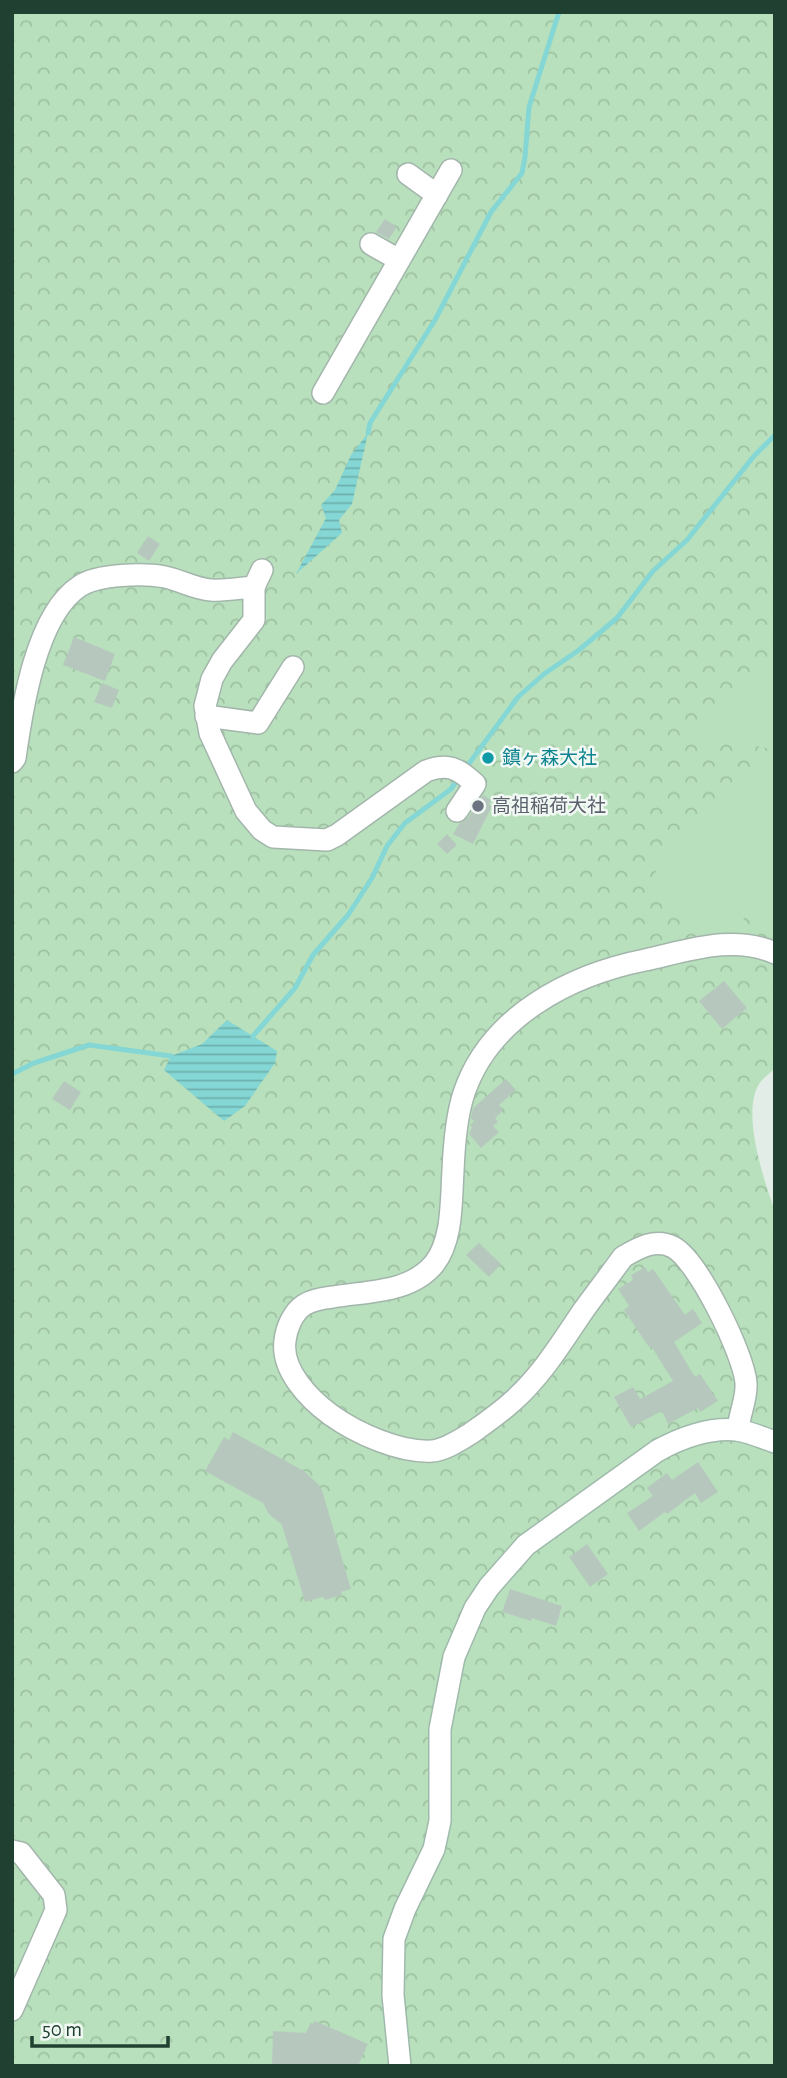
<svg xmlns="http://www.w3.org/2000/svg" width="787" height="2078" viewBox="0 0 787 2078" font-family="'Alegreya Sans','Noto Sans JP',sans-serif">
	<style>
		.forest { fill: url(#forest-crowns) }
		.park { fill: #b8e0bc }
		.water { fill: url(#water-rules) }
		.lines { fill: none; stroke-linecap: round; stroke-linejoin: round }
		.stream { stroke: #85d7d5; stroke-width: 5 }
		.building { fill: #b6c8be }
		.street-casing { stroke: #a3b6ac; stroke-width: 24 }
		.secondary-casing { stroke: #9fbaac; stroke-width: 24 }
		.street { stroke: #fff; stroke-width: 21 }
		.secondary { stroke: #fff; stroke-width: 21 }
		.culture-dot { fill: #0f9aa8; stroke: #f2f9f4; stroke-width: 2.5 }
		.worship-dot { fill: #6b7280; stroke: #f2f9f4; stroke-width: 2.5 }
		.labels { text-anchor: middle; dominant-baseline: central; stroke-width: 5; stroke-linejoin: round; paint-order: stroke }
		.culture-label { font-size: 19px; fill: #0d838f; stroke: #f2f9f4; text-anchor: start }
		.worship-label { font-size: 19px; fill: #5b616d; stroke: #f2f9f4; text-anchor: start }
	</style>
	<defs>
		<pattern id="forest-crowns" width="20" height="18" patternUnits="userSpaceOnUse" patternTransform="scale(1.75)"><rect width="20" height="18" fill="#b8e0bc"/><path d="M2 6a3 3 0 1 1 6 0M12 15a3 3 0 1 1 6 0" fill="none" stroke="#9ec1a2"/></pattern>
		<pattern id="water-rules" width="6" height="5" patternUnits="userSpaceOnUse" patternTransform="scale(1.75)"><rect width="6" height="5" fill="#85d7d5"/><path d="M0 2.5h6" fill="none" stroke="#6cb0ad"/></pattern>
	</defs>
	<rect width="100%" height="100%" fill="#e1ede6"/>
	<path class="forest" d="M12,12H775V1068C770,1073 763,1078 759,1084C741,1113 764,1181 775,1211V2066H12Z"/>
	<g class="park">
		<path d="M775,646V750L694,733L769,660Z"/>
		<path d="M775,754V955L765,950L772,926L744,917L739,944L710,943L655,891L657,848L684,837L764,771Z"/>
	</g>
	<g class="water">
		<path d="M368,433L352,504L339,520L342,533L296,574L326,518L321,505L335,490L351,455Z"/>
		<path d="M227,1020L277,1051L275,1063L245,1106L224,1121L164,1070L171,1056L202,1044Z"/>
	</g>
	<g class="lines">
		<g class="stream">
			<path d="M368,433L370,423L435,320L491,212L522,173L525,157L529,107L559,12"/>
			<path d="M465,769L518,697L544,674L579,650L617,618L653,571L687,540L754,456L775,435"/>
			<path d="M253,1036L295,988L313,955L348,915L372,878L387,846L405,823L451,789L459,777"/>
			<path d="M12,1074L34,1063L89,1045L171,1056"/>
		</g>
	</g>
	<g class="building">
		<path d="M385,219L397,227L389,239L376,232Z"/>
		<path d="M148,536L160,544L149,561L137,553Z"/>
		<path d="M74,637L115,654L105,681L63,665Z"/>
		<path d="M102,683L119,690L112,708L94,702Z"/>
		<path d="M483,795L491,800L489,804L492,806L473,844L453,834L459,824L468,818Z"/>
		<path d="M447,834L457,845L447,854L437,844Z"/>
		<path d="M724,981L747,1008L722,1029L699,1001Z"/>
		<path d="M506,1079L516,1090L499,1105L503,1111L495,1118L498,1122L493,1126L499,1132L481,1148L469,1134L472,1127L470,1125L474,1121L471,1118L473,1108Z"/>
		<path d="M64,1081L81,1092L70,1110L52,1099Z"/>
		<path d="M479,1243L501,1264L489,1277L466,1255Z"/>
		<path d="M645,1267L648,1272L653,1269L685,1315L693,1309L702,1323L674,1342L695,1377L700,1374L718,1401L700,1412L698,1408L668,1424L662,1411L631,1427L614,1397L633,1387L640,1399L673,1381L651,1346L649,1347L624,1310L629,1306L618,1289L633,1280L631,1275Z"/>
		<path d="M233,1432L304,1471L318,1484L322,1490L351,1589L341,1592L342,1595L325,1600L323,1597L305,1602L282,1525L269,1514L263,1503L205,1471L224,1437L229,1440Z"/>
		<path d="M698,1462L718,1492L701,1503L695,1493L667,1514L665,1512L639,1531L627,1513L653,1496L647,1488L667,1473L672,1480Z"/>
		<path d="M587,1544L608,1574L590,1587L569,1557Z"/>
		<path d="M510,1589L562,1606L556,1626L532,1618L531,1621L502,1612Z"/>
		<path d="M315,2021L368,2044L358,2066H272L273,2031L306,2033L311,2022L313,2024Z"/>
	</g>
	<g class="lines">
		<defs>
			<g id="street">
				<path d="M408,174L437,195"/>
				<path d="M371,244L399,260"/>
				<path d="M323,393L451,170"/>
				<path d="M254,587V620L222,661L212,679L205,706L210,733L246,811L262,830L273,837L327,840L337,835L426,771C448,763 458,768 475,784L457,811"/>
				<path d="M206,716L258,723L293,667"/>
				<path d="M12,762L15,758C22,709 36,614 80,586C98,574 144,573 165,577C180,580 195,589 211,590C225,591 240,588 254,587L262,570"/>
				<path d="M738,1430C739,1414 747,1400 746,1383C744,1355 698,1260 673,1247C655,1238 638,1248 623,1257C610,1275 596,1293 583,1311C562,1342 542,1375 513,1401C500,1413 484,1424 470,1434C458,1441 445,1450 432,1451C400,1453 356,1433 331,1415C309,1399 281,1370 285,1341C286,1329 293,1312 304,1305C312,1300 324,1298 333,1297C368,1291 410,1293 434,1264C453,1240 451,1201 453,1171C454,1146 456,1117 464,1093C490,1016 570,975 645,960C687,951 733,934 775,953"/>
				<path d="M12,1851L21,1853L54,1895L56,1910L12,2010"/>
			</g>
			<path id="secondary" d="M400,2066L393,1995L394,1939L405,1909L434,1849L440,1821V1729L454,1657L475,1608L489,1587L526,1545L657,1451C680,1438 710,1427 737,1430C750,1432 763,1438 775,1442"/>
		</defs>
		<use href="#street" class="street-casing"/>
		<use href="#secondary" class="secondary-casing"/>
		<use href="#street" class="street"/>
		<use href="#secondary" class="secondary"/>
	</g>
	<circle class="culture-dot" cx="488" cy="758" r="7"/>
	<circle class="worship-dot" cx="478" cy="806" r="7"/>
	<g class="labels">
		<g class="culture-label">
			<text x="502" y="758">鎮ヶ森大社</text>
		</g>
		<g class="worship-label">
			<text x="492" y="806">高祖稲荷大社</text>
		</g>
	</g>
	<rect width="787" height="2078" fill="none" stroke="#204031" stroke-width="28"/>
	<path d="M32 2036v10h136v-10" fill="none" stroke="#204031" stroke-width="3.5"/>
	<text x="42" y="2036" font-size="21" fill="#204031" stroke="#f2f9f4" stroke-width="5" paint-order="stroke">50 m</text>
</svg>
